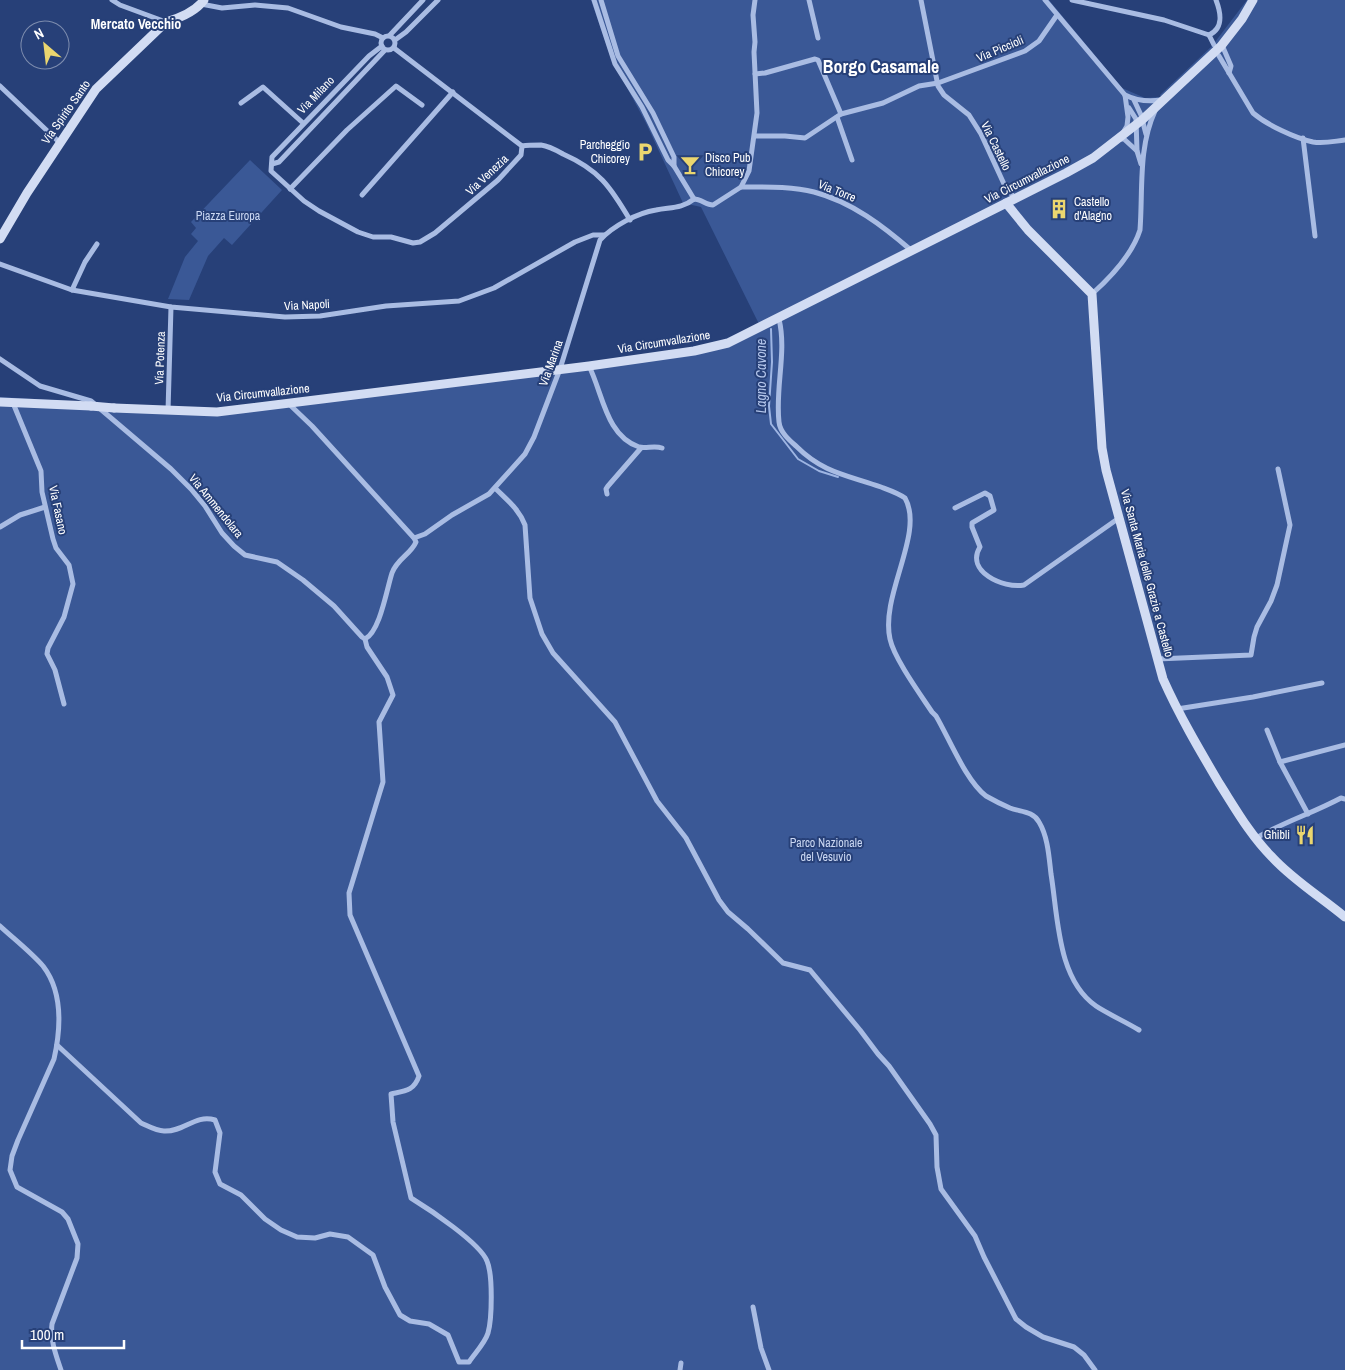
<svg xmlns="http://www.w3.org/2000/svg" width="1345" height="1370" viewBox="0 0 1345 1370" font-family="'Archivo Narrow',sans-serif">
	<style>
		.green { fill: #3a5896 }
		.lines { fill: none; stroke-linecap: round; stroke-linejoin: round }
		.stream { stroke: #9eb5e3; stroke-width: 2 }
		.street { stroke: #a9bce3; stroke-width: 5 }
		.secondary { stroke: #d2dcf3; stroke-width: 9 }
		.secondary-bridge { stroke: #d2dcf3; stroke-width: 9 }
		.labels { text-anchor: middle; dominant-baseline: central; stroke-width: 4; stroke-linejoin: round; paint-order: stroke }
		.street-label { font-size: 12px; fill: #fff; stroke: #274078 }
		.poi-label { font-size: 12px; fill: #fff; stroke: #274078; text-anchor: end }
		.park-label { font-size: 12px; fill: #cbd8f3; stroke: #274078 }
		.neighbourhood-label { font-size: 14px; font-weight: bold; fill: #fff; stroke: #274078 }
		.water-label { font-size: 14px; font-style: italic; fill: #b4c6eb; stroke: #274078 }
		.district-label { font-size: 18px; font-weight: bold; fill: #fff; stroke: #274078 }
	</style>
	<rect width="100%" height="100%" fill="#274078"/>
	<g class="green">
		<path d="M591,0H1049L1122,88L1145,98L1161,97L1160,95L1212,46L1247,0H1345V1370H0V397L225,410L587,364L716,343L759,324L701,207L683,203L646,123L611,58Z"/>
		<path d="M250,160L282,190L232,245L224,238L208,256L189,300L168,299L185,257L198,241L191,234L196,228L191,222Z"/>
	</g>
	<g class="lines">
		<path class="stream" d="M771,329L772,362L769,406L771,424L798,459L819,471L838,477"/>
		<g class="street">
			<path d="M112,0L120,5L166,22"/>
			<path d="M594,0L615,64L642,107L668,160L674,166L694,199"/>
			<path d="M601,0L618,56L653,113L674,157V166"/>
			<path d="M809,0L818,38"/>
			<path d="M921,0L938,86L944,95L969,115L981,134L1004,184L1015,199"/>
			<path d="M1045,0L1125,95L1128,117L1127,126L1124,131"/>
			<path d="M1072,0L1164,20L1209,35"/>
			<path d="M201,4L222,8L255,5L288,8L341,27L375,34L383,38"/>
			<path d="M390,35L423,0"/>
			<path d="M1209,35C1224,28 1221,13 1216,0"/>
			<path d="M1209,35L1214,45"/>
			<circle cx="388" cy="43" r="7"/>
			<path d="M395,40L406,32L438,0"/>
			<path d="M1222,45L1231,66L1229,73"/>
			<path d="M382,46L369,56L272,157L271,171L304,201L319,211L358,232L373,237H391L413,243L420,242L435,233L498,180L521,155L522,146L394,48"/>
			<path d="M1219,56L1253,113C1267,125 1295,138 1313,142C1324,144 1335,141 1345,140"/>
			<path d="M755,74L765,73L815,59L818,60L841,114"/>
			<path d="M0,86L60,143"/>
			<path d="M1125,95C1137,101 1148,102 1161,100"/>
			<path d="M1134,100L1141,115L1146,134"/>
			<path d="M241,103L263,87L303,123"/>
			<path d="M1129,108L1136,119L1137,151L1141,164"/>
			<path d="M837,117L852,160"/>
			<path d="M755,136H785L805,138L841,114L883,103L919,86L938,83L1025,51L1039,41L1057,15"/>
			<path d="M1303,138L1315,236"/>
			<path d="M1119,139H1124L1137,151"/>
			<path d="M522,146C528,145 535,145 541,145C549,146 556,150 563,154C599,170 610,186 630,220"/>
			<path d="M272,164L279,162L385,50"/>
			<path d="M741,187C763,187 792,186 814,192C852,202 883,226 912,251"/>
			<path d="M290,189L347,130L396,86L422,105"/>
			<path d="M362,195L453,92"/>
			<path d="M694,199C701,199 706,205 713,205L741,187L749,171L757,113L754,52L755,42L753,15L755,0"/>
			<path d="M0,264L72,290L171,307L285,317L320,316L386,306L459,301L494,288L575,242L593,235H604"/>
			<path d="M72,290L85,262L97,244"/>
			<path d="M1092,294C1111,277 1132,255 1140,230C1143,190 1138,148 1155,111"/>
			<path d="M779,319C787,352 775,388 779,422C780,432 789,440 796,446C823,473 847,475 881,487C889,490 898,493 905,498C925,533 880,595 890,639C894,658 920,694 932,712L936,716C949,738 966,781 986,796C993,800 1003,805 1010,808C1021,812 1033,811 1039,822C1048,837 1049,857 1051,874C1058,916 1057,979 1096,1006C1108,1014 1126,1022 1139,1030"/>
			<path d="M0,359L40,386L91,401L171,469L191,489L205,506L222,533L234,546L245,555L277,562L303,580L334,606L362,637L365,639C380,632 387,588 392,573C397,559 411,554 416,542L414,538L312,426L289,404"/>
			<path d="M589,366C603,394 606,436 639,447C646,449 654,445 662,448"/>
			<path d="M13,403L41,471L42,492L53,539L56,548L69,565L73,584L64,617L48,648L47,654L55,670L64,704"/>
			<path d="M168,411L171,307"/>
			<path d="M495,488C507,500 519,509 525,525L530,598L542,634L553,653L615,722L657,801L686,838L719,900L728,912L748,929L783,963L810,970L860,1030L878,1054L889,1066L930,1124L936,1135L937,1167L941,1189L975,1236L984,1257L1016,1319L1026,1327L1043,1337L1074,1347L1084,1355L1095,1370"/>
			<path d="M607,494L606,489L608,486L641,448"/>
			<path d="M955,508L985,493L990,496L994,510L972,523V527L980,547C965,571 1003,589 1024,585L1119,518"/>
			<path d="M0,527L20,515L45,507"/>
			<path d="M414,538L425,534L452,515L489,494L525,454L534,437L560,369L600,240C613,226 637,213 656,210C670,207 682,209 694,199"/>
			<path d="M1157,659L1251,655L1254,637L1257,627L1271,601L1277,585L1290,525L1278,469"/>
			<path d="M1177,709L1253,697L1322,683"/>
			<path d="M1267,730L1280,762L1308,814"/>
			<path d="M1280,762L1345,745"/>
			<path d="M1256,838C1284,822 1313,813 1341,798L1345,799"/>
			<path d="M0,926C13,938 32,953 43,966C63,992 61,1028 54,1059L18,1140L12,1156L10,1170L17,1187L62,1212L68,1219L78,1244L77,1258L52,1324C50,1340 56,1355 61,1370"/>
			<path d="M57,1045L141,1123C148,1126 156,1131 164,1131C184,1132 195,1114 215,1120L220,1133L215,1172L220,1184L241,1195L265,1219L281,1230L297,1237L315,1238L330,1234L348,1237L373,1255L385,1287L400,1315L410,1321L429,1324L448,1335L459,1362H469C475,1353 485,1343 488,1333C492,1319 493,1275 487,1261C480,1243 429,1209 411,1198L393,1122L391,1094C405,1091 414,1091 419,1076L350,915L349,893L383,782L379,722L393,695L387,677L367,647L365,639"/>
			<path d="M753,1307L761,1348L769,1370"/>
			<path d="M680,1370L681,1363"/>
		</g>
		<g class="secondary">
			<path d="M1006,203L1028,230L1092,294L1102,448L1106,470L1163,679C1179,715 1199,749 1219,783C1235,808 1250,835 1272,857C1293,880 1321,897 1345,917"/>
			<path d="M0,239L27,193L96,89L166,22C180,18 195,12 204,0"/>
			<path d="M0,402L91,406"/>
			<path d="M114,408L217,412L589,366L694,351L728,343L1066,173L1093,158L1142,120L1221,46L1242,19L1253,0"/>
		</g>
		<path class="secondary-bridge" d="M91,406L114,408"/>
	</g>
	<defs>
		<symbol id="parking-bare" viewBox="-9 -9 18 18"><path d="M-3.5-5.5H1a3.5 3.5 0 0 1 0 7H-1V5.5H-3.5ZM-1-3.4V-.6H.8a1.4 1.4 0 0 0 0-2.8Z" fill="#ebd66f" stroke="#274078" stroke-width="2.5" paint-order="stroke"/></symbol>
		<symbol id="bar-bare" viewBox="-9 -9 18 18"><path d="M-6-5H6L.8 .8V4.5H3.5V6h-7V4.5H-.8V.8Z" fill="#ebd66f" stroke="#274078" stroke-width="2.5" paint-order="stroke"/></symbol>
		<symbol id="building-bare" viewBox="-9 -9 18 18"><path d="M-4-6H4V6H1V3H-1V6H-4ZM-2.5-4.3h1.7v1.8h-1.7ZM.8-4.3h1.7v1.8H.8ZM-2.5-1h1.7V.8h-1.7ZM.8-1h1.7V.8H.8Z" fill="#ebd66f" stroke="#274078" stroke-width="2.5" paint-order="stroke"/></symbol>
		<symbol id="restaurant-bare" viewBox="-9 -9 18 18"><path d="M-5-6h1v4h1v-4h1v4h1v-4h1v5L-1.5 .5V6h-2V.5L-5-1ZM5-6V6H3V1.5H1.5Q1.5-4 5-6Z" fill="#ebd66f" stroke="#274078" stroke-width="2.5" paint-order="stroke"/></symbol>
	</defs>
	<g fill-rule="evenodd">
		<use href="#parking-bare" x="631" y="138" width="28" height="28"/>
		<use href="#bar-bare" x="676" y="151" width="28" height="28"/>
		<use href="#building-bare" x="1045" y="195" width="28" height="28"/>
		<use href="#restaurant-bare" x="1291" y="821" width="28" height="28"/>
	</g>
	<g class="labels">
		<g class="street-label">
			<text transform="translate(1000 49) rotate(-23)">Via Piccioli</text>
			<text transform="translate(316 95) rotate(-46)">Via Milano</text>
			<text transform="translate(66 112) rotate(-55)">Via Spirito Santo</text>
			<text transform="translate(996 146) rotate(64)">Via Castello</text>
			<text transform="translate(487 175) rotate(-43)">Via Venezia</text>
			<text transform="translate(1027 179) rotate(-27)">Via Circumvallazione</text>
			<text transform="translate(837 191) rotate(22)">Via Torre</text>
			<text transform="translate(307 305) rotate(-3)">Via Napoli</text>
			<text transform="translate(664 342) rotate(-9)">Via Circumvallazione</text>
			<text transform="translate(160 358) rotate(-88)">Via Potenza</text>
			<text transform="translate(551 363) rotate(-70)">Via Marina</text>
			<text transform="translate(263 393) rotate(-6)">Via Circumvallazione</text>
			<text transform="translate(216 506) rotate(51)">Via Ammendolara</text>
			<text transform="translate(58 510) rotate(78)">Via Fasano</text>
			<text transform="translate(1147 573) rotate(75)">Via Santa Maria delle Grazie a Castello</text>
		</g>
		<g class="poi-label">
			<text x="630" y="145">Parcheggio<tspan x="630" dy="14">Chicorey</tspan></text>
			<text x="705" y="158" text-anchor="start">Disco Pub<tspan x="705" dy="14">Chicorey</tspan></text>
			<text x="1074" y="202" text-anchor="start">Castello<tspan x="1074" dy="14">d'Alagno</tspan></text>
			<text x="1290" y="835">Ghibli</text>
		</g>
		<g class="park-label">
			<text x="228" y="216">Piazza Europa</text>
			<text x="826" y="843">Parco Nazionale<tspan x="826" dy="14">del Vesuvio</tspan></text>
		</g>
		<g class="neighbourhood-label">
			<text x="136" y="24">Mercato Vecchio</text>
		</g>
		<g class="water-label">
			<text transform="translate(761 376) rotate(-90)">Lagno Cavone</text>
		</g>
		<g class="district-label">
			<text x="881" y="66">Borgo Casamale</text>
		</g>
	</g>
	<g transform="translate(45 45) rotate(332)"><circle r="24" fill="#274078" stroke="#7d8cae"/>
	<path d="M0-4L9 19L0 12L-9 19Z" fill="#ebd66f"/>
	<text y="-8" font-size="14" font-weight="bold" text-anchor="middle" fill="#ffffff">N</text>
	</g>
	<path d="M22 1340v8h102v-8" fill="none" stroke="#ffffff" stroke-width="2.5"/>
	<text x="30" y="1340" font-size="15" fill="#ffffff" stroke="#274078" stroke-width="4" paint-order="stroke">100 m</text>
</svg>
